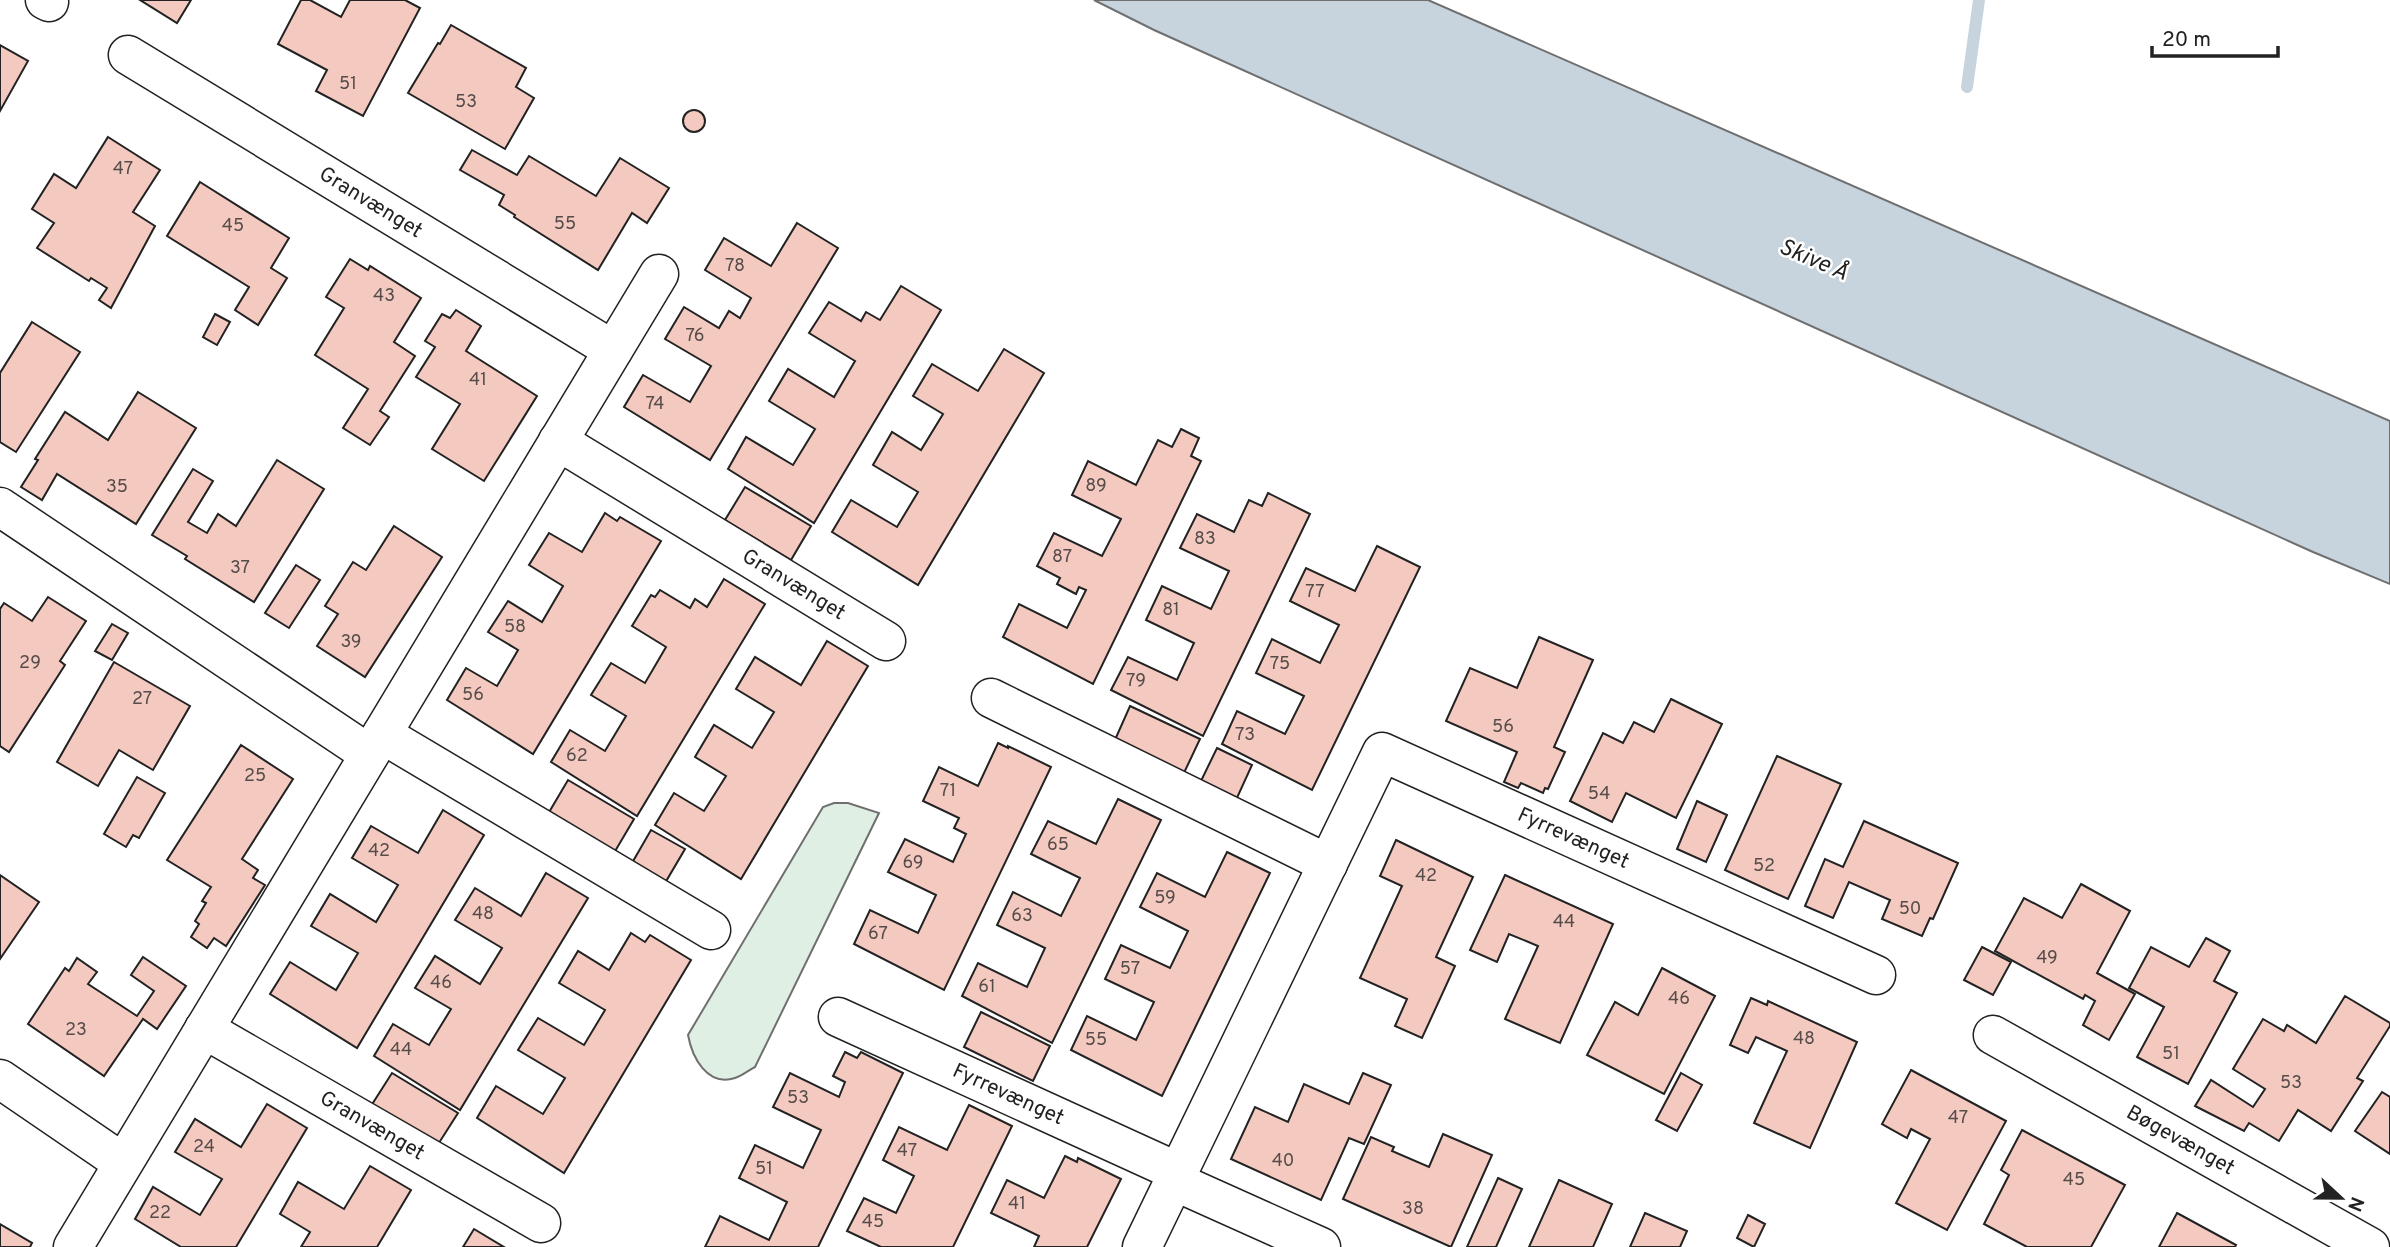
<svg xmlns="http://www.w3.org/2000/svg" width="2390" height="1247" viewBox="0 0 2390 1247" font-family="Overpass,sans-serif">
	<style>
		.green { fill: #e0efe3; stroke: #6f6f6f; stroke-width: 2 }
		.water { fill: #c7d3dd; stroke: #6f6f6f; stroke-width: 2 }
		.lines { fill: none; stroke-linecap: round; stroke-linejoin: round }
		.stream { stroke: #c7d3dd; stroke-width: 12 }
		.building { fill: #f3c9c0; stroke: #222; stroke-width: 2 }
		.minor-casing { stroke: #222; stroke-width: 41 }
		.minor { stroke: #fff; stroke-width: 38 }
		.labels { text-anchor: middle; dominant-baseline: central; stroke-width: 5; stroke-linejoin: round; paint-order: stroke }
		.number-label { font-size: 18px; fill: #564c4a }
		.street-label { font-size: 21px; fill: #222; stroke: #fff }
		.water-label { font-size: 23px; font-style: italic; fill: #222; stroke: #fff }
	</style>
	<rect width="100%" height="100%" fill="#fff"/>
	<path class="green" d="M834,803H848L879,813L755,1067C749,1070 742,1076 735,1078C707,1087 692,1057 688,1035L823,807Z"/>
	<path class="water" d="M1094,0H1428L2390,421V584L2313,552L1154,30Z"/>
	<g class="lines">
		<path class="stream" d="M1967,87L1979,0"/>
	</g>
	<g class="building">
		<path d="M140,0H191L177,23Z"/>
		<path d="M301,0H310L341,17L350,0H405L420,8L363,116L316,91L327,70L278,44Z"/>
		<path d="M451,25L526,68L516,87L534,98L505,149L408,93L438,43L440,44Z"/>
		<path d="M0,45L28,61L0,111Z"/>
		<circle cx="694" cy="121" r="11"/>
		<path d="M108,137L160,170L133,212L155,226L111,308L99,300L107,288L91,278L89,281L37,248L54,223L32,209L54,174L76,188Z"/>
		<path d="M472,150L517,175L529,156L596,196L620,158L669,188L647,223L632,213L598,270L514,217L515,215L499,205L504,195L460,170Z"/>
		<path d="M200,182L289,238L271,268L287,278L258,325L235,310L249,287L167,236Z"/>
		<path d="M797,223L838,248L710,460L624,407L643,375L690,402L711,366L665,339L684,307L719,328L729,311L740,318L751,298L705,270L724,238L771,266Z"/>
		<path d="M350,259L368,270L370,266L421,298L394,342L415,356L380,411L389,417L370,445L343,428L368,389L315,355L344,308L326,297Z"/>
		<path d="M901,286L941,310L814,523L728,469L746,437L793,465L815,429L769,401L788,369L834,397L855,361L809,333L829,302L861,321L866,312L880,320Z"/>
		<path d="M456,310L481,326L466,351L537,396L484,481L432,449L460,404L416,377L435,347L425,341L442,314L450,318Z"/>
		<path d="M215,314L230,322L217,345L203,337Z"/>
		<path d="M32,322L80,352L16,452L0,442V373Z"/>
		<path d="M1004,349L1044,373L918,585L832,532L851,500L897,527L918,492L873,465L892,432L921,450L943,414L913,396L932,364L978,391Z"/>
		<path d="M138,392L196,428L136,524L57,474L42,500L21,487L38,460L35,459L65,412L108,440Z"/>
		<path d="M1181,429L1199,438L1191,456L1201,461L1093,684L1003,637L1019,604L1067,628L1086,590L1079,587L1076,594L1057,584L1060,578L1037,566L1054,533L1102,556L1121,519L1072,495L1088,461L1136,485L1158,440L1172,447Z"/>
		<path d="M277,460L324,489L254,602L185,559L187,556L152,535L193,469L213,481L188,522L207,533L218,514L236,526Z"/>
		<path d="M745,487L811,526L791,560L725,520Z"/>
		<path d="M1268,493L1310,514L1203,736L1111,690L1128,657L1177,680L1194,643L1146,620L1162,586L1211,609L1229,571L1180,548L1197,514L1234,532L1249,500L1262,506Z"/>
		<path d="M605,513L617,521L620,517L661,541L533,754L447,700L466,668L497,686L518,650L488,632L508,601L542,622L563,586L529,565L549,533L582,552Z"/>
		<path d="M394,526L442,557L365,677L317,646L338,614L325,606L353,562L366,570Z"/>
		<path d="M1377,546L1420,567L1312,790L1222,744L1237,711L1285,734L1304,696L1256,673L1272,639L1320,663L1339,625L1290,601L1306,568L1355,591Z"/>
		<path d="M296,565L320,580L289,628L265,613Z"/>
		<path d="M724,579L765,604L637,816L551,762L570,730L605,751L626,716L591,695L611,663L645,683L666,647L632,626L651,595L655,597L660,590L690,608L695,599L707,607Z"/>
		<path d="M48,597L86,621L60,661L65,665L9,752L0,746V609L4,603L32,621Z"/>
		<path d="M112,624L128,633L112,660L95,651Z"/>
		<path d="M1539,637L1593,660L1554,747L1565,752L1548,789L1545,788L1543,793L1521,783L1518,788L1504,782L1517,752L1446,721L1470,668L1517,688Z"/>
		<path d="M827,641L868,666L741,879L655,825L674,793L704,811L726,776L695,757L714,725L752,748L774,712L736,689L755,657L801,685Z"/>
		<path d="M114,662L190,706L153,770L119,750L98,786L57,762Z"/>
		<path d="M1671,699L1722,724L1676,818L1626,793L1612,822L1570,801L1603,733L1623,743L1634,722L1654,732Z"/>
		<path d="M1130,706L1200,739L1183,775L1114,742Z"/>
		<path d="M998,743L1008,748V746L1051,767L944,990L854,944L870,910L918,933L936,895L888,872L905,839L953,862L966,834L954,828L959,818L923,801L939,767L978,786Z"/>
		<path d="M241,745L293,779L242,859L258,870L253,878L265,885L226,946L214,938L207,948L191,937L199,924L195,921L206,903L202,901L211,887L167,860Z"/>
		<path d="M1217,748L1252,765L1236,800L1200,783Z"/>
		<path d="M1777,756L1841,784L1788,899L1725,870Z"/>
		<path d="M137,777L165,793L139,838L133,835L126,847L104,834Z"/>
		<path d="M568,780L634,819L614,853L548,814Z"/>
		<path d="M1118,799L1161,820L1052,1043L962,996L978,963L1027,987L1045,948L997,925L1013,892L1061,916L1080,878L1031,854L1048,821L1096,844Z"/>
		<path d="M1697,801L1727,815L1706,862L1677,849Z"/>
		<path d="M443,810L484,835L357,1048L270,994L290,962L336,990L358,953L311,926L330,894L376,922L398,885L352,858L371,826L418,853Z"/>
		<path d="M1864,821L1958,863L1933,919L1930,918L1922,936L1882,919L1890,900L1849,882L1833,918L1805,906L1825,859L1843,867Z"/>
		<path d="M651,830L685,849L665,883L632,863Z"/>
		<path d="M1396,840L1473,877L1436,957L1455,966L1422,1038L1395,1026L1407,999L1360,978L1402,886L1380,876Z"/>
		<path d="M1227,852L1270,873L1162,1096L1071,1050L1087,1016L1136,1040L1154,1002L1105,979L1121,945L1170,968L1188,931L1140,907L1157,873L1205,897Z"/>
		<path d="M546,873L588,898L460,1110L374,1056L393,1024L429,1045L451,1009L415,988L435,956L480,984L502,948L455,920L475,888L521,916Z"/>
		<path d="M0,875L39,902L0,959Z"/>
		<path d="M1505,875L1613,924L1560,1043L1505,1019L1538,946L1509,934L1497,962L1470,950Z"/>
		<path d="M2081,884L2130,911L2097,973L2135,994L2109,1040L2083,1025L2095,1001L2085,995L2083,999L1995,951L2024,898L2062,918Z"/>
		<path d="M631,933L645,942L650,935L691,960L564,1173L477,1118L496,1086L543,1114L565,1078L518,1050L538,1018L584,1045L605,1010L559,983L578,951L609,970Z"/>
		<path d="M2206,938L2230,951L2214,981L2237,993L2188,1084L2137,1057L2164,1007L2129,988L2151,947L2189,967Z"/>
		<path d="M1982,947L2011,962L1993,995L1964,980Z"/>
		<path d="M143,957L186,986L157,1029L143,1019L104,1076L28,1024L65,968L69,971L77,958L97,972L88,984L137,1016L154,991L131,975Z"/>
		<path d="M1662,968L1715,996L1664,1094L1587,1055L1615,1002L1638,1015Z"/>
		<path d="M2345,996L2390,1023V1026L2357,1078L2363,1081L2331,1131L2298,1110L2279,1141L2249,1123L2244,1131L2195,1106L2211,1080L2253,1107L2265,1089L2233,1069L2263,1019L2284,1031L2287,1025L2316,1043Z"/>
		<path d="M1751,998L1767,1005L1768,1001L1857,1042L1810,1148L1754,1123L1787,1051L1756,1037L1748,1053L1730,1045Z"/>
		<path d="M981,1012L1050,1046L1033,1081L964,1047Z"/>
		<path d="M845,1052L857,1058L861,1052L903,1073L818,1247H705L720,1216L769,1240L787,1202L739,1178L755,1145L803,1168L821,1130L773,1107L790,1073L839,1097L845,1082L833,1076Z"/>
		<path d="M1911,1070L2006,1121L1947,1230L1896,1203L1930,1139L1911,1129L1907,1138L1882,1124Z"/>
		<path d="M392,1073L458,1113L437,1146L371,1106Z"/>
		<path d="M1363,1073L1391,1085L1364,1144L1349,1138L1321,1200L1231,1159L1255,1107L1288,1122L1304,1084L1349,1104Z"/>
		<path d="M1681,1073L1702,1085L1677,1131L1656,1120Z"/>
		<path d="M2382,1092L2390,1097V1154L2355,1131Z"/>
		<path d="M267,1104L307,1128L236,1247H181L135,1219L153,1187L200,1215L222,1179L175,1152L195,1119L241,1147Z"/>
		<path d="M969,1105L1012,1126L953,1247H881L847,1231L864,1198L896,1213L914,1176L883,1160L899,1127L947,1150Z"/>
		<path d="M2022,1130L2125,1185L2091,1247H2027L1984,1224L2009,1175L2001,1170Z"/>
		<path d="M1443,1134L1492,1155L1451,1247L1343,1199L1371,1137L1394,1147L1392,1151L1429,1167Z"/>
		<path d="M1065,1156L1077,1162L1078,1158L1121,1179L1087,1247H1034L1039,1236L991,1213L1007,1180L1044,1198Z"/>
		<path d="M370,1166L411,1190L377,1247H301L310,1232L280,1214L298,1182L344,1209Z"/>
		<path d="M1498,1178L1522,1189L1496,1247H1467Z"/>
		<path d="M1559,1180L1612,1204L1593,1247H1529Z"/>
		<path d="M1645,1213L1687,1231L1680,1247H1630Z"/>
		<path d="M2177,1213L2236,1245L2235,1247H2159Z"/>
		<path d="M1748,1215L1765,1224L1754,1247L1737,1238Z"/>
		<path d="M0,1224L32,1243L30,1247H0Z"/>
		<path d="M474,1229L504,1247H463Z"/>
	</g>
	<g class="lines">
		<defs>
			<g id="minor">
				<path d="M45,0L49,2"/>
				<path id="s1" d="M128,55L613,350"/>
				<path id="s2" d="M558,441L886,641"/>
				<path d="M0,507L369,754"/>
				<path d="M991,698L1328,864"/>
				<path d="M382,734L711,930"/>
				<path id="s3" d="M838,1017L1178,1172"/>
				<path id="s4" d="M204,1029L541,1223"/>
				<path id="s5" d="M1993,1035L2370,1247"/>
				<path d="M0,1079L123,1163"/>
				<path d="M1174,1181L1321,1247"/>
				<path d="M73,1247L659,274"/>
				<path id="s6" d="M1142,1247L1382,752L1876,975"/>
			</g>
		</defs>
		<use href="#minor" class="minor-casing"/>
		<use href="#minor" class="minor"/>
	</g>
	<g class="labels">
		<g class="number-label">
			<text x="348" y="84">51</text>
			<text x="466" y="102">53</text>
			<text x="123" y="169">47</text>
			<text x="565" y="224">55</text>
			<text x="233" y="226">45</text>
			<text x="735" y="266">78</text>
			<text x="384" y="296">43</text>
			<text x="695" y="336">76</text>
			<text x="478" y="380">41</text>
			<text x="655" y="404">74</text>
			<text x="1096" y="486">89</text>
			<text x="117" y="487">35</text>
			<text x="1205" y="539">83</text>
			<text x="1062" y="557">87</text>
			<text x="240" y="568">37</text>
			<text x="1315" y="592">77</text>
			<text x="1171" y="610">81</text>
			<text x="515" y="627">58</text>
			<text x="351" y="642">39</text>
			<text x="30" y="663">29</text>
			<text x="1280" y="664">75</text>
			<text x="1136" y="681">79</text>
			<text x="473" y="695">56</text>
			<text x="142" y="699">27</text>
			<text x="1503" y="727">56</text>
			<text x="1245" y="735">73</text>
			<text x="577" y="756">62</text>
			<text x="255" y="776">25</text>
			<text x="948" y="791">71</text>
			<text x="1599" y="794">54</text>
			<text x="1058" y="845">65</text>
			<text x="379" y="851">42</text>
			<text x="913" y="863">69</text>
			<text x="1764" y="866">52</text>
			<text x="1426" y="876">42</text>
			<text x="1165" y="898">59</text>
			<text x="1910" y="909">50</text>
			<text x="483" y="914">48</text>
			<text x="1022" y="916">63</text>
			<text x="1564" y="922">44</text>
			<text x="878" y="934">67</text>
			<text x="2047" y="958">49</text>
			<text x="1130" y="969">57</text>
			<text x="441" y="983">46</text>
			<text x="987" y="987">61</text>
			<text x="1679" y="999">46</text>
			<text x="76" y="1030">23</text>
			<text x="1804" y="1039">48</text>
			<text x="1096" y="1040">55</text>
			<text x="401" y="1050">44</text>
			<text x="2171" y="1054">51</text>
			<text x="2291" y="1083">53</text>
			<text x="798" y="1098">53</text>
			<text x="1958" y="1118">47</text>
			<text x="204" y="1147">24</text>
			<text x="907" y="1151">47</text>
			<text x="1283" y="1161">40</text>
			<text x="764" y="1169">51</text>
			<text x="2074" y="1180">45</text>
			<text x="1017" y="1204">41</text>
			<text x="1413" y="1209">38</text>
			<text x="160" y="1213">22</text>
			<text x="873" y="1222">45</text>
		</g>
		<g class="street-label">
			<text stroke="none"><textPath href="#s1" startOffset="284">Granvænget</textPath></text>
			<text stroke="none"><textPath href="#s2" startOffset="276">Granvænget</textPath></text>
			<text stroke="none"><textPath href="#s6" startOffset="760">Fyrrevænget</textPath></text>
			<text stroke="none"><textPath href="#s3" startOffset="187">Fyrrevænget</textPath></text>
			<text stroke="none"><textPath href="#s4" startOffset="194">Granvænget</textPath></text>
			<text stroke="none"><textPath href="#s5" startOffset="215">Bøgevænget</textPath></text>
		</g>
		<g class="water-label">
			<text transform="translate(1813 261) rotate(23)">Skive Å</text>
		</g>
	</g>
	<g transform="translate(2341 1198) rotate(112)" stroke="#ffffff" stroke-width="5" paint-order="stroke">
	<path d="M0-5L12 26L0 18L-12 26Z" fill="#222222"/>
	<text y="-10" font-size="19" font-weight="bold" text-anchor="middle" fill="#222222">N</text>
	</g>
	<path d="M2152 46v10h126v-10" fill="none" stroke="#222222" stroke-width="3.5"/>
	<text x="2162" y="46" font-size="21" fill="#222222" stroke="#ffffff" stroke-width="5" paint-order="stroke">20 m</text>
</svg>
